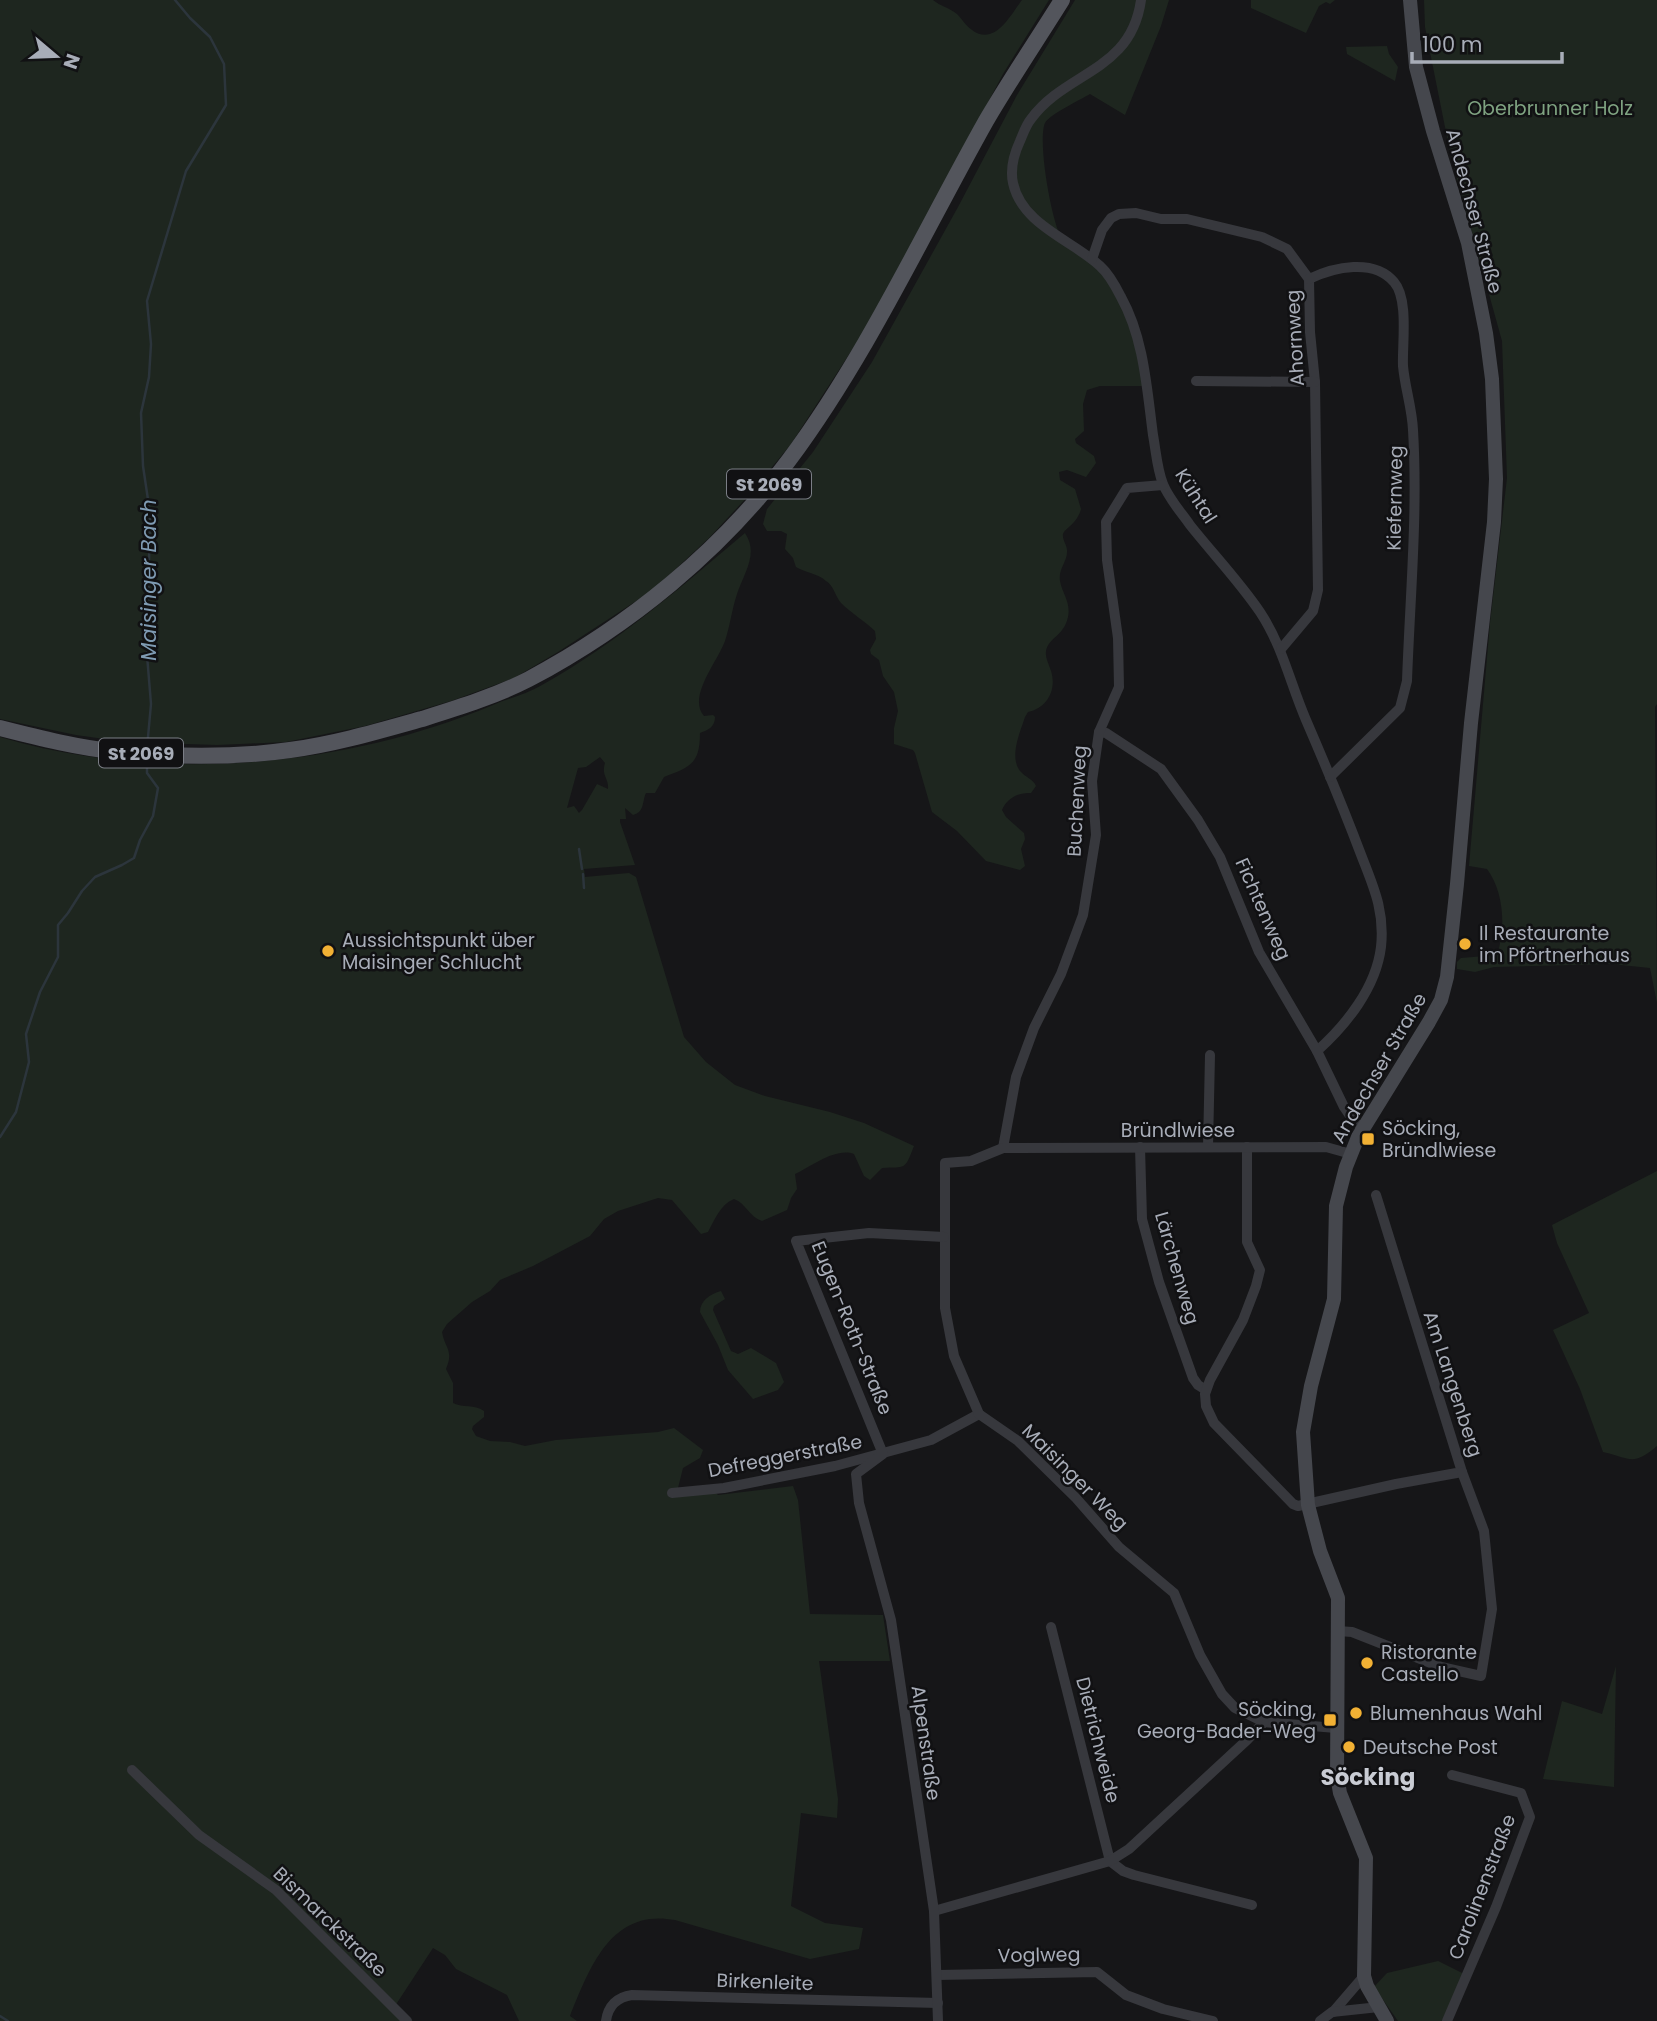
<svg xmlns="http://www.w3.org/2000/svg" width="1657" height="2021" viewBox="0 0 1657 2021" font-family="Poppins,sans-serif">
	<style>
		.green { fill: #1e261f; fill-rule: evenodd }
		.lines { fill: none; stroke-linecap: round; stroke-linejoin: round }
		.stream { stroke: #2c353c; stroke-width: 2.5 }
		.street { stroke: #37383d; stroke-width: 10 }
		.secondary { stroke: #45474d; stroke-width: 14 }
		.primary { stroke: #53555c; stroke-width: 16 }
		.poi-dot { fill: #f2b134; stroke: #111113; stroke-width: 2.5 }
		.labels { text-anchor: middle; dominant-baseline: central; stroke-width: 5; stroke-linejoin: round; paint-order: stroke }
		.shield { fill: #111113; stroke: #7b7e86; stroke-width: 2 }
		.shield-label { font-size: 18px; font-weight: bold; fill: #a8adb8 }
		.park-label { font-size: 19px; fill: #7fa381; stroke: #111113 }
		.street-label { font-size: 19px; fill: #a8adb8; stroke: #111113 }
		.poi-label { font-size: 19px; fill: #a8adb8; stroke: #111113; text-anchor: start }
		.water-label { font-size: 21px; font-style: italic; fill: #7f9bb3; stroke: #111113 }
		.quarter-label { font-size: 23px; font-weight: bold; fill: #c9ccd4; stroke: #111113 }
	</style>
	<rect width="100%" height="100%" fill="#161618"/>
	<g class="green">
		<path d="M0,0H933C940,6 950,8 957,14C962,19 966,26 972,30C995,47 1011,14 1022,0H1049L1003,74L881,305L791,444L750,494L709,538L653,590L558,652L514,678L451,701L365,726L286,742L217,745L126,742L76,735L0,719Z"/>
		<path d="M1075,0H1169L1161,26L1125,115L1090,94C1080,100 1050,114 1045,123C1037,140 1052,228 1064,243C1074,255 1093,260 1102,272C1129,306 1135,346 1144,386H1100L1087,390L1083,404L1084,431L1075,439L1076,443L1094,456L1096,463L1086,477L1067,470L1059,472L1060,480L1075,489L1081,509C1077,524 1065,528 1063,534C1062,540 1067,545 1067,550C1068,561 1058,569 1060,581C1062,593 1071,602 1068,617C1064,636 1049,637 1046,651C1045,658 1049,664 1051,671C1057,690 1047,708 1028,712L1025,717C1020,733 1009,756 1020,771C1025,777 1033,779 1036,786L1031,793C1019,792 1007,798 1002,810L1006,817L1024,833L1025,839L1021,849L1025,866L1020,870L986,861L957,831L932,812L915,753L913,750L894,744V728L898,711L894,692L883,676L879,660L871,654L870,650L876,639L875,631C865,621 852,614 841,603C835,596 834,586 826,581C817,573 806,573 796,567L793,558L785,549L787,534L781,531H767L763,524L767,509L813,452L872,362L958,207L1017,95Z"/>
		<path d="M1251,0H1335L1330,4L1326,2L1319,6L1306,33L1251,8Z"/>
		<path d="M1424,0H1657V704L1655,707L1657,1003L1650,968L1611,964L1494,967L1475,972L1457,969V962L1461,958L1497,955C1506,928 1504,892 1487,869L1469,866L1490,623L1507,478L1502,341L1451,157L1425,27Z"/>
		<path d="M1387,46L1389,54L1398,67L1395,81L1347,54L1346,47Z"/>
		<path d="M745,533C759,554 744,573 737,594C732,609 730,626 725,641C718,661 687,697 704,716L713,715L715,717C715,727 708,730 700,733C700,764 690,767 664,777L655,793H646C642,801 645,812 633,815L625,808L626,819H620V822L635,865L584,869L585,877L629,873L636,877L684,1037L706,1062L735,1085L765,1096L830,1112L864,1123L914,1146C904,1172 906,1166 882,1168L870,1180L864,1176L854,1154C836,1147 812,1166 795,1174L797,1189L791,1198L787,1210L762,1221C749,1217 746,1203 734,1199C720,1205 715,1219 708,1232L701,1234L672,1200L658,1198L618,1211L604,1219L590,1236L533,1266L500,1280L490,1291L472,1302L447,1324L442,1332C445,1349 454,1350 446,1369L453,1383V1403C463,1408 474,1404 484,1411V1417L473,1426L472,1429L476,1436L490,1441L510,1442L525,1446L556,1440L658,1432L674,1428L703,1450L700,1458L683,1468L678,1488L712,1489L718,1495L793,1486L798,1500L810,1614L883,1615L890,1661H819L838,1799L837,1818L801,1813L791,1906L825,1923L863,1928L859,1949L810,1959L675,1920C611,1908 590,1967 570,2016L577,2021H519L507,1995L456,1969L445,1955L433,1948L395,2006L413,2021H0V737C157,784 343,768 493,705C509,698 527,694 542,685C617,643 680,588 745,533ZM600,757L605,763C601,776 609,778 608,789L597,784L582,810L579,813L574,806L567,808L578,768L586,767Z"/>
		<path d="M1657,1171V1446C1633,1466 1632,1459 1603,1452L1580,1389L1553,1330L1589,1313L1557,1243L1552,1225Z"/>
		<path d="M721,1291L725,1299L714,1306L713,1310L731,1351L738,1354L751,1348L776,1363L784,1382L778,1390L753,1399L728,1370L718,1345L700,1312C700,1301 710,1294 721,1291Z"/>
		<path d="M1616,1666L1614,1787L1543,1779L1562,1701L1602,1714Z"/>
		<path d="M1438,1961L1464,1974L1442,2021H1398L1374,1987L1387,1973Z"/>
	</g>
	<g class="lines">
		<g class="stream">
			<path d="M147,748L151,704L147,655L150,513L143,466L141,413L149,377L151,344L147,301L186,171L226,105L224,64L210,37L190,18L175,0"/>
			<path d="M579,849L582,869"/>
			<path d="M583,874L584,888"/>
			<path d="M0,1137L16,1112L29,1062L26,1034L40,992L58,957V925L68,913L82,891L95,877L122,865L134,858L140,840L153,816L158,788L147,773V761"/>
			<path d="M0,2016L8,2021"/>
		</g>
		<g class="street">
			<path d="M1141,0C1131,72 1066,71 1031,119C1026,125 1023,134 1020,141C1014,154 1010,169 1013,183C1022,225 1072,240 1100,266C1109,274 1116,287 1121,297C1144,338 1147,390 1153,435C1156,451 1157,469 1163,484C1169,499 1181,512 1190,525C1213,554 1239,581 1260,612C1283,647 1290,683 1306,720C1325,764 1343,807 1360,852C1373,886 1385,910 1381,947C1376,988 1346,1025 1317,1051"/>
			<path d="M1092,259L1102,230L1111,218L1119,214L1136,213L1161,219H1187L1262,237L1287,249L1309,279L1310,332L1315,382L1318,590L1313,611L1281,649"/>
			<path d="M1309,279C1334,267 1374,258 1394,282C1409,299 1402,345 1403,366C1405,388 1412,408 1413,430C1418,513 1410,597 1407,681L1400,708L1330,777"/>
			<path d="M1196,381L1315,382"/>
			<path d="M1099,732L1106,733L1161,769L1198,820L1220,857L1259,952L1317,1051L1344,1107L1355,1123L1364,1127"/>
			<path d="M1140,1147L1142,1219L1159,1282L1193,1378L1198,1385L1206,1390"/>
			<path d="M1208,1147L1210,1055"/>
			<path d="M1247,1147V1242L1260,1270L1256,1286L1243,1320L1210,1380L1205,1394L1206,1406L1214,1423L1293,1504L1298,1506L1396,1484L1462,1472L1376,1195"/>
			<path d="M1003,1148L1016,1077L1034,1028L1061,974L1083,915L1096,835L1092,781L1099,732L1119,687L1118,638L1107,560L1106,522L1127,488L1163,485"/>
			<path d="M672,1493L724,1488L835,1466L931,1440L979,1414"/>
			<path d="M1051,1627L1110,1861L1123,1871L1134,1875L1252,1905"/>
			<path d="M1338,1631L1352,1632L1441,1667L1481,1676L1492,1609L1484,1531L1462,1472"/>
			<path d="M1336,1728L1264,1722L1235,1708L1222,1694L1200,1655L1174,1593L1119,1547L1076,1498L1018,1441L979,1414L954,1356L945,1308V1163L971,1161L1003,1148L1326,1147L1351,1154"/>
			<path d="M132,1770L199,1835L276,1890L407,2021"/>
			<path d="M934,1911L1110,1861L1129,1849L1247,1740L1264,1722"/>
			<path d="M937,1975L1097,1972L1126,1995L1163,2009L1213,2021"/>
			<path d="M1333,2012L1364,1976"/>
			<path d="M606,2021C608,2006 617,1997 632,1995L938,2003"/>
			<path d="M938,2021L934,1911L891,1620L859,1503L856,1474L883,1454L796,1241L869,1233L944,1237"/>
			<path d="M1320,2021L1332,2012L1379,2007"/>
			<path d="M1447,2021L1496,1907L1530,1817L1521,1793L1452,1775"/>
		</g>
		<path class="secondary" d="M1387,2021L1367,1986L1364,1976L1366,1858L1340,1793L1337,1776L1338,1598L1320,1551L1308,1505L1303,1432L1311,1386L1334,1299L1336,1206L1346,1167L1358,1137L1429,1022L1441,1000L1447,977L1457,884L1471,723L1494,522L1496,479L1492,379L1486,333L1468,243L1433,131L1416,67L1410,0"/>
		<path class="primary" d="M0,728C39,738 79,748 119,752C175,757 234,758 290,750C335,744 379,731 422,719C457,708 496,696 529,679C629,626 721,551 789,460C867,355 922,235 986,121C1010,80 1037,40 1062,0"/>
	</g>
	<g class="poi-dot">
		<circle cx="1465" cy="944" r="7"/>
		<circle cx="328" cy="951" r="7"/>
		<rect x="1361" y="1132" width="14" height="14" rx="3.5"/>
		<circle cx="1367" cy="1663" r="7"/>
		<circle cx="1356" cy="1713" r="7"/>
		<rect x="1323" y="1713" width="14" height="14" rx="3.5"/>
		<circle cx="1349" cy="1747" r="7"/>
	</g>
	<g class="labels">
		<g class="shield">
			<rect x="727" y="469.5" width="84" height="29" rx="5"/>
			<rect x="99" y="738.5" width="84" height="29" rx="5"/>
		</g>
		<g class="shield-label">
			<text x="769" y="484">St 2069</text>
			<text x="141" y="753">St 2069</text>
		</g>
		<g class="park-label">
			<text x="1550" y="108">Oberbrunner Holz</text>
		</g>
		<g class="street-label">
			<text transform="translate(1474 211) rotate(75)">Andechser Straße</text>
			<text transform="translate(1295 338) rotate(-93)">Ahornweg</text>
			<text transform="translate(1196 496) rotate(58)">Kühtal</text>
			<text transform="translate(1395 498) rotate(-89)">Kiefernweg</text>
			<text transform="translate(1077 801) rotate(-87)">Buchenweg</text>
			<text transform="translate(1263 909) rotate(66)">Fichtenweg</text>
			<text transform="translate(1379 1068) rotate(-60)">Andechser Straße</text>
			<text x="1178" y="1130">Bründlwiese</text>
			<text transform="translate(1177 1268) rotate(74)">Lärchenweg</text>
			<text transform="translate(852 1328) rotate(68)">Eugen-Roth-Straße</text>
			<text transform="translate(1453 1384) rotate(72)">Am Langenberg</text>
			<text transform="translate(785 1456) rotate(-11)">Defreggerstraße</text>
			<text transform="translate(1075 1477) rotate(45)">Maisinger Weg</text>
			<text transform="translate(1098 1740) rotate(76)">Dietrichweide</text>
			<text transform="translate(926 1743) rotate(82)">Alpenstraße</text>
			<text transform="translate(1482 1887) rotate(-69)">Carolinenstraße</text>
			<text transform="translate(330 1922) rotate(44)">Bismarckstraße</text>
			<text transform="translate(1039 1955) rotate(-1)">Voglweg</text>
			<text transform="translate(765 1982) rotate(2)">Birkenleite</text>
		</g>
		<g class="poi-label">
			<text x="1479" y="933">Il Restaurante<tspan x="1479" dy="22">im Pförtnerhaus</tspan></text>
			<text x="342" y="940">Aussichtspunkt über<tspan x="342" dy="22">Maisinger Schlucht</tspan></text>
			<text x="1382" y="1128">Söcking,<tspan x="1382" dy="22">Bründlwiese</tspan></text>
			<text x="1381" y="1652">Ristorante<tspan x="1381" dy="22">Castello</tspan></text>
			<text x="1316" y="1709" text-anchor="end">Söcking,<tspan x="1316" dy="22">Georg-Bader-Weg</tspan></text>
			<text x="1370" y="1713">Blumenhaus Wahl</text>
			<text x="1363" y="1747">Deutsche Post</text>
		</g>
		<g class="water-label">
			<text transform="translate(148 580) rotate(-90)">Maisinger Bach</text>
		</g>
		<g class="quarter-label">
			<text x="1368" y="1777">Söcking</text>
		</g>
	</g>
	<g transform="translate(56 56) rotate(109)" stroke="#111113" stroke-width="5" paint-order="stroke">
	<path d="M0-5L12 26L0 18L-12 26Z" fill="#a8adb8"/>
	<text y="-10" font-size="19" font-weight="bold" text-anchor="middle" fill="#a8adb8">N</text>
	</g>
	<path d="M1412 52v10h150v-10" fill="none" stroke="#a8adb8" stroke-width="3.5"/>
	<text x="1422" y="52" font-size="21" fill="#a8adb8" stroke="#111113" stroke-width="5" paint-order="stroke">100 m</text>
</svg>
